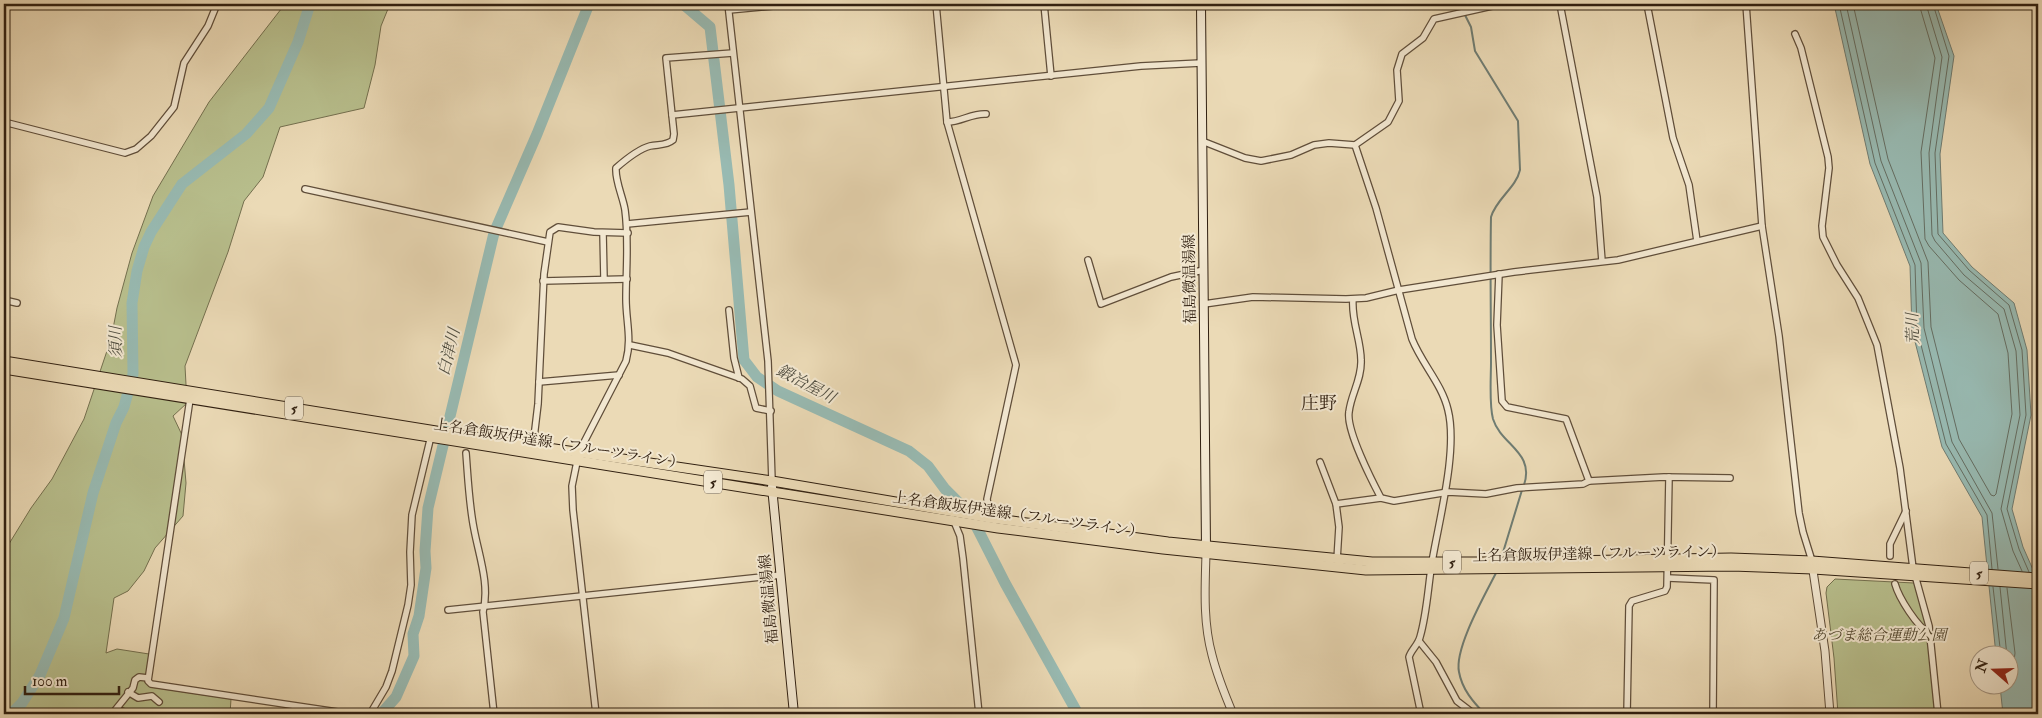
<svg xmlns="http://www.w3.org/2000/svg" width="2042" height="718" viewBox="0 0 2042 718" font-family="'IM FELL Double Pica','Noto Serif JP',serif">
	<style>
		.green { fill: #b8bf8d; stroke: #74704f }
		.water { fill: #98bab2; stroke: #6f7c72 }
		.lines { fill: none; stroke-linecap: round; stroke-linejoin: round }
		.shore { stroke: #646d62; stroke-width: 1 }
		.stream { stroke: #6f7c72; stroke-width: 2 }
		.river { stroke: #98bab2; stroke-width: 11 }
		.minor-casing { stroke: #604e3a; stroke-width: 8 }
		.tertiary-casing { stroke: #604e3a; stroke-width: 9 }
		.secondary-casing { stroke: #312011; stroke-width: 10 }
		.primary-casing { stroke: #312011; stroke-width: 11 }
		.minor { stroke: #f2e7d0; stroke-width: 5.5 }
		.tertiary { stroke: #f2e7d0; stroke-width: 7 }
		.secondary { stroke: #f2e7d0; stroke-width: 8 }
		.primary { stroke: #ebdab6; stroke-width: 9 }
		.labels { text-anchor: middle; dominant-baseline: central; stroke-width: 4; stroke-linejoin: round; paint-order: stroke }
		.shield { fill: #f2e7d0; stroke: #6b5c4a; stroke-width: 1 }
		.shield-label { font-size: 14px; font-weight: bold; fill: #312011 }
		.street-label { font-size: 15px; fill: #312011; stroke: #f2e7d0 }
		.park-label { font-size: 15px; font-style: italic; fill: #534830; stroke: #f2e7d0 }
		.water-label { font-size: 16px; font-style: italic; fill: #504e41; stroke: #f2e7d0 }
		.quarter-label { font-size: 18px; fill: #312011; stroke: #f2e7d0 }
	</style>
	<rect width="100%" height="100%" fill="#ebdab6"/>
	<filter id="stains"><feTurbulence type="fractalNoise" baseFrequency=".004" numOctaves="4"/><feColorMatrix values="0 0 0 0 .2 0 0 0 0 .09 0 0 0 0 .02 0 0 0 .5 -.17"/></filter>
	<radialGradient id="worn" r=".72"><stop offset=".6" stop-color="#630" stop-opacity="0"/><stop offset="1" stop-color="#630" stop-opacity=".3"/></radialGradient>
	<g class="green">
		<path d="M285,4H390L381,26L375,65L364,108L280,127L263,177L244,201L228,252L185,366L187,403L173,416L182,435L186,483L183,516L155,548L144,571L128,591L114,598L106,653L117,649L149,654L145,682L150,687L231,699L230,714H4V552L31,508L52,479L84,419L111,339L117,308L132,253L153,196L209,102Z"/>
		<path d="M1835,579L1914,583L1927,629L1935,714H1838L1834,658L1826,593L1827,587Z"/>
	</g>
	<path class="water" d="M1834,4H1936L1954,56L1940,154L1943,233L1972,267L2014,303L2027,350L2031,415L2012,509L2023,547L2038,581V714H2003L2000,686H2010V656L1996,655L1982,517L1942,447L1912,330L1910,266L1870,164Z"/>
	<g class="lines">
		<g class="shore">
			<path d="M1839,4L1875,163L1915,265L1917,329L1946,444L1987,515L1992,569"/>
			<path d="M1846,4L1881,161L1921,263L1924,328L1952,442L1992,513L1998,569"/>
			<path d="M1853,4L1888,159L1928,262L1931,327L1959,439L1991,495L1994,496L1996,494L2012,414L2008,353L1998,314L1959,280L1929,246L1925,239L1921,152L1935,58L1919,4"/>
			<path d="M1926,4L1942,57L1929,153L1932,235L1935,241L1964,275L2004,309L2016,351L2020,415L2001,509L2013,551L2022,571"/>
			<path d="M1933,4L1949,56L1935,153L1938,234L1969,270L2009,305L2022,350L2026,415L2007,509L2019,549L2029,572"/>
			<path d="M1993,587L2001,656"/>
			<path d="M2000,587L2007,656"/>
			<path d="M2007,588L2015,653L2014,661L2010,668"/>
		</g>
		<g class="stream">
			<path d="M1456,4L1462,11"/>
			<path d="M1465,15L1471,27L1475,51L1518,121L1520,170C1516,188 1496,199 1491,217C1490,266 1491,313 1491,362C1491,378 1489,404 1493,419C1501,445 1535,452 1524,485"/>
			<path d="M1501,559L1522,490"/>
			<path d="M1485,714C1473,702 1462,689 1459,672C1454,648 1486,593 1497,571"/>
		</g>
		<g class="river">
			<path d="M683,4L710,27L729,185L744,360L757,377L778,391L909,451L928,466L945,489L970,514L1005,583L1078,714"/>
			<path d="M11,714L22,703L40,675L64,618L93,493L116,423L124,407L133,374L132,303L137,271L144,247L151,232L182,184L246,134L269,108L298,42L310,4"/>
			<path d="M381,714L396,697L414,656L413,634L419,616L426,568L425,551L428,508L494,233L537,134L589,4"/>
		</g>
		<defs>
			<g id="minor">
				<path d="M728,4L768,361L772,481"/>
				<path d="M936,4L947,122L1016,365L987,499L990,519"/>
				<path d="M1044,4L1051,76"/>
				<path d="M1560,4L1597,197L1602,261"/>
				<path d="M1647,4L1673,138L1689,185L1697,241"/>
				<path d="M1746,4L1762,226L1779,336L1799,513L1803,532L1812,561"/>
				<path d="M729,10L795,4"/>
				<path d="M1795,34L1801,48L1828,157L1829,168L1822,226L1823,237L1837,265L1858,298L1877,345L1900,468L1913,568L1929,626L1938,714"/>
				<path d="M672,115L1141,66L1201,63"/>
				<path d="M4,122L125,153L136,149L151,136L174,107L184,63L208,26L217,4"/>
				<path d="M947,122C961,122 972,113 986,114"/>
				<path d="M1202,141L1245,158L1261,161L1291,155L1314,145L1329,143L1355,145L1388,122L1399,101L1397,70L1402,54L1423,38L1434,19L1501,4"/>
				<path d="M1355,145L1376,208L1412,339C1422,364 1442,384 1448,410C1458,450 1439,520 1432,562C1428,587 1427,613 1420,637C1418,645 1411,650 1409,657L1421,714"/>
				<path d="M305,189L548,242"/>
				<path d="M627,224L751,212"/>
				<path d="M603,233L604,279"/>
				<path d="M1088,260L1101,304L1171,277L1204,270"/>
				<path d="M1499,274L1497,325L1502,401L1507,407L1566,419L1589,481L1664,477L1730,478"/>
				<path d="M543,281L627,279"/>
				<path d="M1353,299C1351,320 1361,340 1361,360C1362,379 1351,394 1349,412C1346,430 1372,481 1381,498L1394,501L1448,492L1486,494L1517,488L1583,484L1589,481"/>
				<path d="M4,300L17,303"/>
				<path d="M1204,304L1253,297L1346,299L1366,298L1399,290L1514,272L1618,260L1762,226"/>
				<path d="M729,310L734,358L739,378"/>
				<path d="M630,345L668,353L742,379L750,386L756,408L771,411"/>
				<path d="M539,382L619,375"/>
				<path d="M190,399L148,681L151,684L351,714"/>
				<path d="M533,446L538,404L544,274L550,232L558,227L594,232L628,233"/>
				<path d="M466,453C468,478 469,504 474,529C479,556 490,585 483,612L494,714"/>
				<path d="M1320,462L1336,504L1339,527L1337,560"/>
				<path d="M1336,504L1381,498"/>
				<path d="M953,519L960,536L963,558L979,714"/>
				<path d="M1890,556V544L1906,511"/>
				<path d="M1668,578L1714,580L1713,714"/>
				<path d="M1895,584C1899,598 1917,627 1930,634"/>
				<path d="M448,610L781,575"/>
				<path d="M1419,641L1436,662L1457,701L1474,714"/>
				<path d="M128,692L138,698L152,696L159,702"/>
				<path d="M117,709L129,714"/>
				<path d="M112,714L133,688L135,680L139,677L148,678"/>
				<path d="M370,714L386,687L392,671L408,605L411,585L410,552L412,515L431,436"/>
				<path d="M596,714L573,510L572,486L579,452L626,361C632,339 626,321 626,299C626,269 629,240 625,210C623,197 615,181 616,168C624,161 639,149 650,146C658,144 666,146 673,140L674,134L666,58L733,53"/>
				<path d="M1627,714L1629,606L1632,601L1665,591L1667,587L1669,477"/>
			</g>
			<g id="tertiary">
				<path d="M1206,554C1205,588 1203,622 1212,655C1217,675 1225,695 1233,714"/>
				<path d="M1812,564L1825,651L1830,714"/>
			</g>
			<g id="secondary">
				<path d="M1201,4L1206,549"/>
				<path d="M772,487L794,714"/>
			</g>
			<g id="primary">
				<path d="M4,361L467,436L772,481L990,518L1168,542L1372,562H1509L1731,558L1812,561L2038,578"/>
				<path d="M4,369L998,528L1163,549L1366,570L1732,566L1813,569L2038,584"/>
			</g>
		</defs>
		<use href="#minor" class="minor-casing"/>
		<use href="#tertiary" class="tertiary-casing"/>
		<use href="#secondary" class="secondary-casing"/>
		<use href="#primary" class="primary-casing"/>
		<use href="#minor" class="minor"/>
		<use href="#tertiary" class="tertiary"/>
		<use href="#secondary" class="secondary"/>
		<use href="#primary" class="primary"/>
	</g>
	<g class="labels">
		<g class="shield">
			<rect x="285" y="396.5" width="18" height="23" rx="4"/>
			<rect x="704" y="470.5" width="18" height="23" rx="4"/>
			<rect x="1443" y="550.5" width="18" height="23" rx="4"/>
			<rect x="1970" y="561.5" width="18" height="23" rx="4"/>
		</g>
		<g class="shield-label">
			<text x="294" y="408">5</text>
			<text x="713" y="482">5</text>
			<text x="1452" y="562">5</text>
			<text x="1979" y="573">5</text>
		</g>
		<g class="street-label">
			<text transform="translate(1190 279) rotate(-91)">福島微温湯線</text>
			<text transform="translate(559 444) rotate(9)">上名倉飯坂伊達線（フルーツライン）</text>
			<text transform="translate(1018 515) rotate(8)">上名倉飯坂伊達線（フルーツライン）</text>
			<text transform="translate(1599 554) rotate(-1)">上名倉飯坂伊達線（フルーツライン）</text>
			<text transform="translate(769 599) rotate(-95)">福島微温湯線</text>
		</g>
		<g class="park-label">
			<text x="1879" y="635">あづま総合運動公園</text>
		</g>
		<g class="water-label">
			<text transform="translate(1913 329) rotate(-92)">荒川</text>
			<text transform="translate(116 342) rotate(-91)">須川</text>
			<text transform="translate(449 352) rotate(-76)">白津川</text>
			<text transform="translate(806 384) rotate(28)">鍛冶屋川</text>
		</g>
		<g class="quarter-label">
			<text x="1319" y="403">庄野</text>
		</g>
	</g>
	<rect width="2042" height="718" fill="none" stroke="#ebdab6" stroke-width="20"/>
	<rect x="5" y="5" width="2032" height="708" fill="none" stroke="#312011" stroke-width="2.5"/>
	<rect x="10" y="10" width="2022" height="698" fill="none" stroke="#312011"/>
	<g transform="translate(1994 670) rotate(290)"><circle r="24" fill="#f2e7d0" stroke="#a59784"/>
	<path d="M0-4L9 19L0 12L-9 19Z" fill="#8f2418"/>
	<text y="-8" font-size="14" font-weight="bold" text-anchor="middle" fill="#312011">N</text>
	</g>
	<path d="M25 686v8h94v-8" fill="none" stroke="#312011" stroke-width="2.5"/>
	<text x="32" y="686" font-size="15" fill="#312011" stroke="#f2e7d0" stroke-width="4" paint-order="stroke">100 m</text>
	<rect width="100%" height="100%" filter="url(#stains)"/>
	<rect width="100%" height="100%" fill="url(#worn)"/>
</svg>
